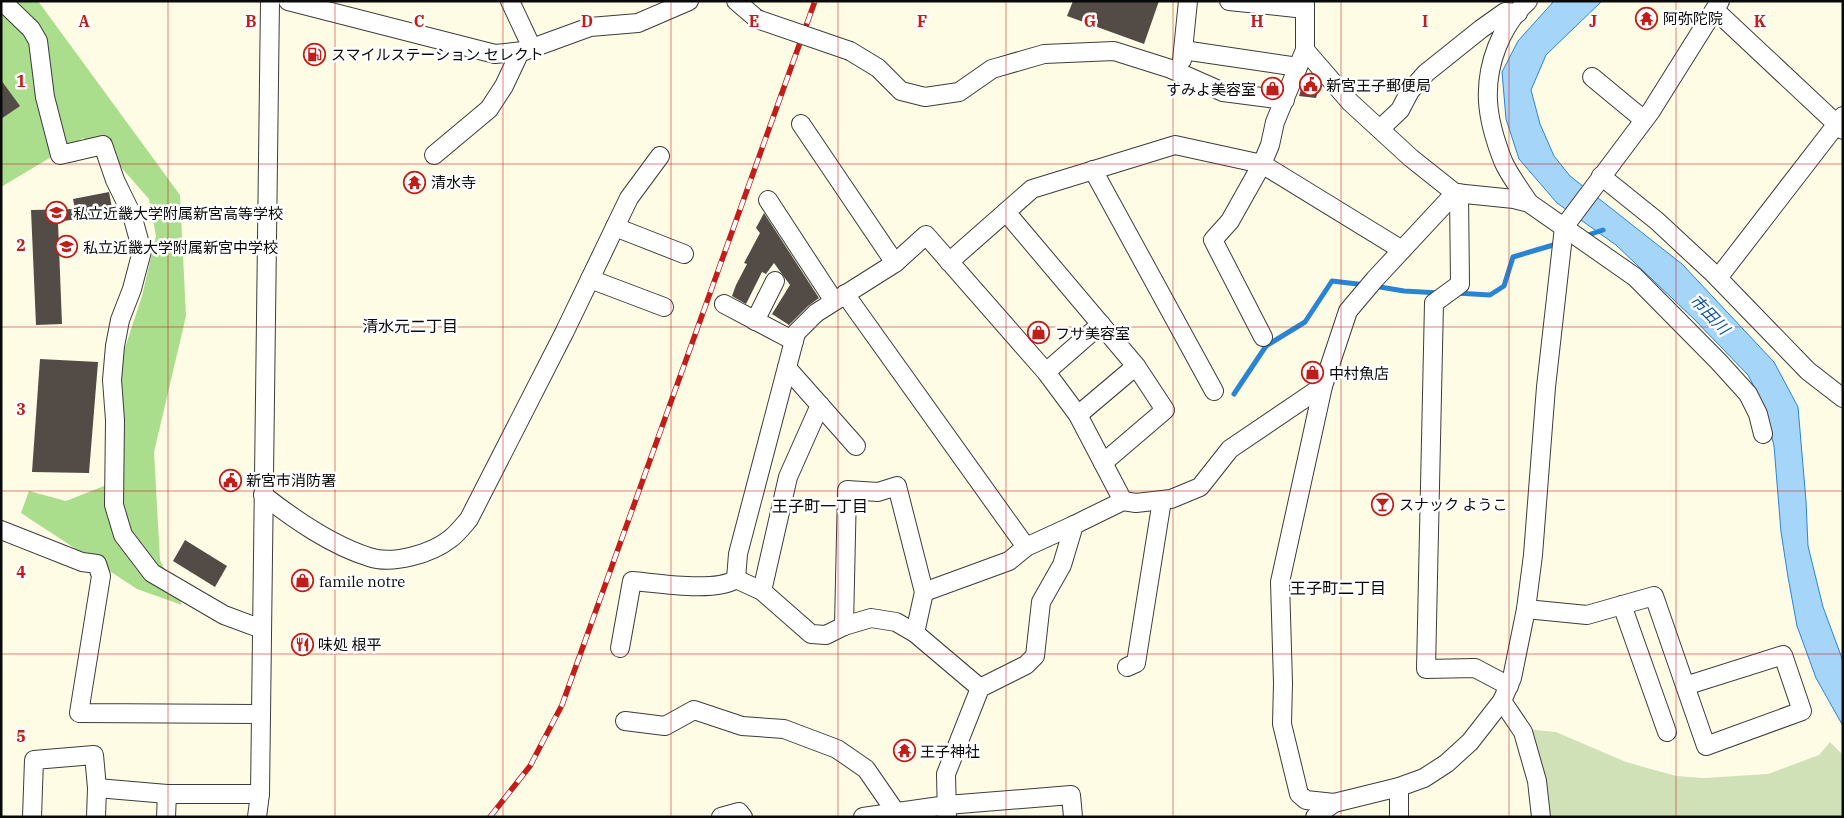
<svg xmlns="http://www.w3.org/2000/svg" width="1844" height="818" viewBox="0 0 1844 818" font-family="'IBM Plex Serif','Noto Sans JP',serif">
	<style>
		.forest { fill: #aadd8c }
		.cemetery { fill: #d0e1b7 }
		.water { fill: #a6d5fa; stroke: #2984d6 }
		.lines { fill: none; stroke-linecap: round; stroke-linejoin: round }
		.stream { stroke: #2984d6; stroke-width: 5 }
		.building { fill: #534b45 }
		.minor-casing { stroke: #3c3c3c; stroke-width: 20 }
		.minor { stroke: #fff; stroke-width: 18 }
		.rail-casing { stroke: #c11e1a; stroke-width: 5.5 }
		.rail { stroke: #fff; stroke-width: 4; stroke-dasharray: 11; stroke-linecap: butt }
		.minor-bridge-casing { stroke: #3c3c3c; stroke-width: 20; stroke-linecap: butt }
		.minor-bridge { stroke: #fff; stroke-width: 18 }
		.grid { fill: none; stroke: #c11e1a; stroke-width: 1; stroke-opacity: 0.55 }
		.labels { text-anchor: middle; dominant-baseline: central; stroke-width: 5; stroke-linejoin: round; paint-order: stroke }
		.poi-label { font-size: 15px; fill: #090909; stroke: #fff; text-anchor: start }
		.water-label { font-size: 16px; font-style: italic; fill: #0c55a2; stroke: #fff }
		.neighbourhood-label { font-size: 16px; fill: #090909; stroke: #fff }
		.grid-label { font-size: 16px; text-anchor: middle; font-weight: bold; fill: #c11e1a; stroke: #fff; stroke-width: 5; stroke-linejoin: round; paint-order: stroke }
	</style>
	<rect width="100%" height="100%" fill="#fffce6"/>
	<path class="forest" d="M1,1H38L180,195L186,316L154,452L160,560L182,605L137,589L21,513L29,491L66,501L109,484L119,366L142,296L156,236L149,199L112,157L83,138L1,187Z"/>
	<path class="cemetery" d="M1526,729L1556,732L1626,762L1676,776L1704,778L1768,774L1819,755L1830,742L1843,755V817H1550Z"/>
	<path class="water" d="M1554,1H1602L1546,55L1531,90L1540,124L1554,156L1570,176L1682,264L1774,362L1798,407L1806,501L1808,546L1823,607L1843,661V726L1816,678L1797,626L1788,577L1781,532L1774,446L1764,406L1748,375L1694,319L1616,245L1557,203L1519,159L1506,119L1502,72L1518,41Z"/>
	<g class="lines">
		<g class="stream">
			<path d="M1585,236L1603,230"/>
			<path d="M1374,286L1404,291L1440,293"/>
			<path d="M1456,293L1490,295L1504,286L1513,257L1560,243"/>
			<path d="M1234,394L1266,346L1305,322L1332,281L1366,285"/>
		</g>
	</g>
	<g class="building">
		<path d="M1073,1H1159L1144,44L1067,16Z"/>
		<path d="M1306,74L1315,78L1320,84L1316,98L1299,96Z"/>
		<path d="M1,80L20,106L1,119Z"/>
		<path d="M109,192L113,213L58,222L62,324L36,325L31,210L75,209L73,199Z"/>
		<path d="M764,213L819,298L808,306L789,325L772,314L790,285L774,263L766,274L762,272L746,304L732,296L736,285L747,264L744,263L760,233L756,228Z"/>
		<path d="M40,359L98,362L89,473L32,472Z"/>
		<path d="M185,540L227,566L215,587L173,561Z"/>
	</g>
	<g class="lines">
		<defs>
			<g id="minor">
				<path d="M2,1L31,29L38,41L45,97L60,155L103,145L115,180L132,215L142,251L132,289L120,320L115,346L112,380L115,420L114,505L123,535L152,573L224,615L262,629"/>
				<path d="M288,1L495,54L524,51L590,27L638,23L689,1"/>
				<path d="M510,1L532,48"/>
				<path d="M736,1L757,19"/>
				<path d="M1229,1L1305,9"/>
				<path d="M1528,1C1501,25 1486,65 1488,101C1489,121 1496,143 1503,161C1509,175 1521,190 1529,203"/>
				<path d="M1715,10L1843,130"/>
				<path d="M1183,50L1298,67"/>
				<path d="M1305,50L1350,102L1411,158L1455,193L1514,199L1529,203L1635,277L1719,362L1748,394L1758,414L1763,434"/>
				<path d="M850,51L878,68L901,91L925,97L959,92L992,69L1044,54L1114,51L1171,69L1223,92L1285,100"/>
				<path d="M1182,60L1188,1"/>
				<path d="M1592,77L1644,120"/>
				<path d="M801,124L895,263"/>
				<path d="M1380,129L1400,110L1410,91L1426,73L1481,29L1505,12L1518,13"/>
				<path d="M434,155L489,109L504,86L520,52"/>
				<path d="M1093,170L1214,391"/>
				<path d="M1601,176L1657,221L1714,274L1808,371L1843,398"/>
				<path d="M1455,193L1375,279L1348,311L1323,386L1280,582L1283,683L1282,724L1299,794L1306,800L1334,803L1399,787L1424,778L1447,763L1470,742L1502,701L1512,678L1526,609L1533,555L1546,387L1564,227L1651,111L1720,1"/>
				<path d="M1459,193L1460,284L1434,303L1426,669L1475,668L1509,686"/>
				<path d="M768,200L834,301"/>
				<path d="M1006,212L1136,366L1078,415"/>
				<path d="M615,227L684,254"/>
				<path d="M949,262L1032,189L1175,145L1262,164L1402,250"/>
				<path d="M1718,278L1843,116"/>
				<path d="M590,279L664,307"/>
				<path d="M845,294L1026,547"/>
				<path d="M724,304L794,341"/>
				<path d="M755,321L775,281"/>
				<path d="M1263,337L1213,240L1230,221L1262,164L1270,145L1275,122L1305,50V1"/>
				<path d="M787,368L856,446"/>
				<path d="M1046,372L1101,324"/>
				<path d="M1103,463L1165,410L1136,366"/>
				<path d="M263,495C295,520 331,545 369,557C392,565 431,554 450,539C457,534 463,526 469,519L565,331L629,198L660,156"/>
				<path d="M1,530L82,562L97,564L101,576L79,713L261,714"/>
				<path d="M736,579L738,554L796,333L816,313L895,263L926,235L1046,372L1078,415L1123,501"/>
				<path d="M736,579L762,591L811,634L826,635L844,626L871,618L896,622L915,633L980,688"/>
				<path d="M762,591L788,477L820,405"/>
				<path d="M924,592L1009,561L1026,547L1074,525"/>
				<path d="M1622,605L1667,732"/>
				<path d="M1526,609L1587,615L1654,596L1706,746L1802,711L1783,655L1685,686"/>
				<path d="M844,626L847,490L878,492L897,486L924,592L915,633"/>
				<path d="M620,648L632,581C657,583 716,593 736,579"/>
				<path d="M1127,667L1136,663L1162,500"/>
				<path d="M1502,701L1523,732L1537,781L1541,817"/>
				<path d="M625,721L665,726L694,710L742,726L784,729L837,749L866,769L895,811"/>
				<path d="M32,817L34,760L94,755L97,788L167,794H260"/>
				<path d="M96,817L97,788"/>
				<path d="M166,817L167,794"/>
				<path d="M257,817L260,794L270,1"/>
				<path d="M721,817L739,812L743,817"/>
				<path d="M863,817L947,805L1071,795L1073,817"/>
				<path d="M947,817L946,774L980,688L1026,665L1035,656L1041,602L1062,565L1074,525L1123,501L1136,503L1171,499L1200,487L1230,449L1323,386"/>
				<path d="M1315,817L1334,803"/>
				<path d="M1399,817V787"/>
			</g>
		</defs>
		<use href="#minor" class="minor-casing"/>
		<use href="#minor" class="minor"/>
		<defs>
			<path id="rail" d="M490,817L530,766L562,705L815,1"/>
		</defs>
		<use href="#rail" class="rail-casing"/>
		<use href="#rail" class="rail"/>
		<defs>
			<path id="minor-bridge" d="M757,19L850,51"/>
		</defs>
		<use href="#minor-bridge" class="minor-bridge-casing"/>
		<use href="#minor-bridge" class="minor-bridge"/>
	</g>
	<path class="grid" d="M168,1V817M335,1V817M503,1V817M671,1V817M838,1V817M1006,1V817M1173,1V817M1341,1V817M1509,1V817M1676,1V817M1,164H1843M1,327H1843M1,491H1843M1,654H1843"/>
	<defs>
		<symbol id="temple-ring" viewBox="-11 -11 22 22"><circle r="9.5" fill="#fff" stroke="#c11e1a" stroke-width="1.5"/><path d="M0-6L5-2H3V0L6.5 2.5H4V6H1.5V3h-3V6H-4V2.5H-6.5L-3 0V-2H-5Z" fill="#c11e1a"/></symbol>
		<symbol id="fuel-ring" viewBox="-11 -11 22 22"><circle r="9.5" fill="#fff" stroke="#c11e1a" stroke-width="1.5"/><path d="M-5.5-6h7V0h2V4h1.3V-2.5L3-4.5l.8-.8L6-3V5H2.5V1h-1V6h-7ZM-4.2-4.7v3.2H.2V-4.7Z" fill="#c11e1a"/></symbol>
		<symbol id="civic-ring" viewBox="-11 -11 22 22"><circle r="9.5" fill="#fff" stroke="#c11e1a" stroke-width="1.5"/><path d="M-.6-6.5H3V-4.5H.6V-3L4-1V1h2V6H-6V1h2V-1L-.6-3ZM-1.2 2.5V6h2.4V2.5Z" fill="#c11e1a"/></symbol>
		<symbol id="shop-ring" viewBox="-11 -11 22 22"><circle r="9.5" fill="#fff" stroke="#c11e1a" stroke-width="1.5"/><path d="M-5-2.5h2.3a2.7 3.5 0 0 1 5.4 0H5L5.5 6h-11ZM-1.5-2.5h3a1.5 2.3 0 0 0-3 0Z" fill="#c11e1a"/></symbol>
		<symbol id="school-ring" viewBox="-11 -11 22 22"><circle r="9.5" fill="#fff" stroke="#c11e1a" stroke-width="1.5"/><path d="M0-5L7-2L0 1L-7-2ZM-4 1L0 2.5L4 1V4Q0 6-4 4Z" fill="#c11e1a"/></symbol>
		<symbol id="bar-ring" viewBox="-11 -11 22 22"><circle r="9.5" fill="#fff" stroke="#c11e1a" stroke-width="1.5"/><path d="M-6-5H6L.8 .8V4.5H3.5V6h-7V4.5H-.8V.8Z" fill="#c11e1a"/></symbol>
		<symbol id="restaurant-ring" viewBox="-11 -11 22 22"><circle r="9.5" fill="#fff" stroke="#c11e1a" stroke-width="1.5"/><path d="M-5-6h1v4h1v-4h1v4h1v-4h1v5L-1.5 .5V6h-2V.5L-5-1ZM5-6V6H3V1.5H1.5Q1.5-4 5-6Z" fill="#c11e1a"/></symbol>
	</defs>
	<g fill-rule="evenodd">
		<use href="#temple-ring" x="1634" y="6" width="25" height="25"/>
		<use href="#fuel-ring" x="302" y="42" width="25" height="25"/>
		<use href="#civic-ring" x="1298" y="72" width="25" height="25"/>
		<use href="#shop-ring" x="1260" y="76" width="25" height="25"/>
		<use href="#temple-ring" x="402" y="170" width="25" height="25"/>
		<use href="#school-ring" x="44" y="200" width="25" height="25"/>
		<use href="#school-ring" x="54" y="234" width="25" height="25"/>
		<use href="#shop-ring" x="1026" y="320" width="25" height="25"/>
		<use href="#shop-ring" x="1300" y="360" width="25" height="25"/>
		<use href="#civic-ring" x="218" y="468" width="25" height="25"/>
		<use href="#bar-ring" x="1370" y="492" width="25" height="25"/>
		<use href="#shop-ring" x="290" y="568" width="25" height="25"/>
		<use href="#restaurant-ring" x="290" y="632" width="25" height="25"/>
		<use href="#temple-ring" x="892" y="738" width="25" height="25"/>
	</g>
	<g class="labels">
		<g class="poi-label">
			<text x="1663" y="18">阿弥陀院</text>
			<text x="331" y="54">スマイルステーション セレクト</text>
			<text x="1326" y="85">新宮王子郵便局</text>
			<text x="1256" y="89" text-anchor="end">すみよ美容室</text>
			<text x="431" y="182">清水寺</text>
			<text x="73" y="213">私立近畿大学附属新宮高等学校</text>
			<text x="83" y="247">私立近畿大学附属新宮中学校</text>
			<text x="1055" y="333">フサ美容室</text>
			<text x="1329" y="373">中村魚店</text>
			<text x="246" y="480">新宮市消防署</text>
			<text x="1399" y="504">スナック ようこ</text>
			<text x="319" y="581">famile notre</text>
			<text x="318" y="644">味処 根平</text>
			<text x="920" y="751">王子神社</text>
		</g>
		<g class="water-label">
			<text transform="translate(1710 314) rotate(46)">市田川</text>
		</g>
		<g class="neighbourhood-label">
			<text x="410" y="326">清水元二丁目</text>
			<text x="820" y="506">王子町一丁目</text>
			<text x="1338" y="588">王子町二丁目</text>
		</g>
	</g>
	<g class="grid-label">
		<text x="84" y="27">A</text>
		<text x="251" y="27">B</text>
		<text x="419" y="27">C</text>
		<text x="587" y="27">D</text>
		<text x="754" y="27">E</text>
		<text x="922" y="27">F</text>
		<text x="1090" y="27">G</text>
		<text x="1257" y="27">H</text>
		<text x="1425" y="27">I</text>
		<text x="1593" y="27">J</text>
		<text x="1760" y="27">K</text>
		<text x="21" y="87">1</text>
		<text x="21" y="251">2</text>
		<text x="21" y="415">3</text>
		<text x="21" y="578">4</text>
		<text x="21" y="742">5</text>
	</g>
	<rect width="1844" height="818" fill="none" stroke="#090909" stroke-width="5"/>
</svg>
